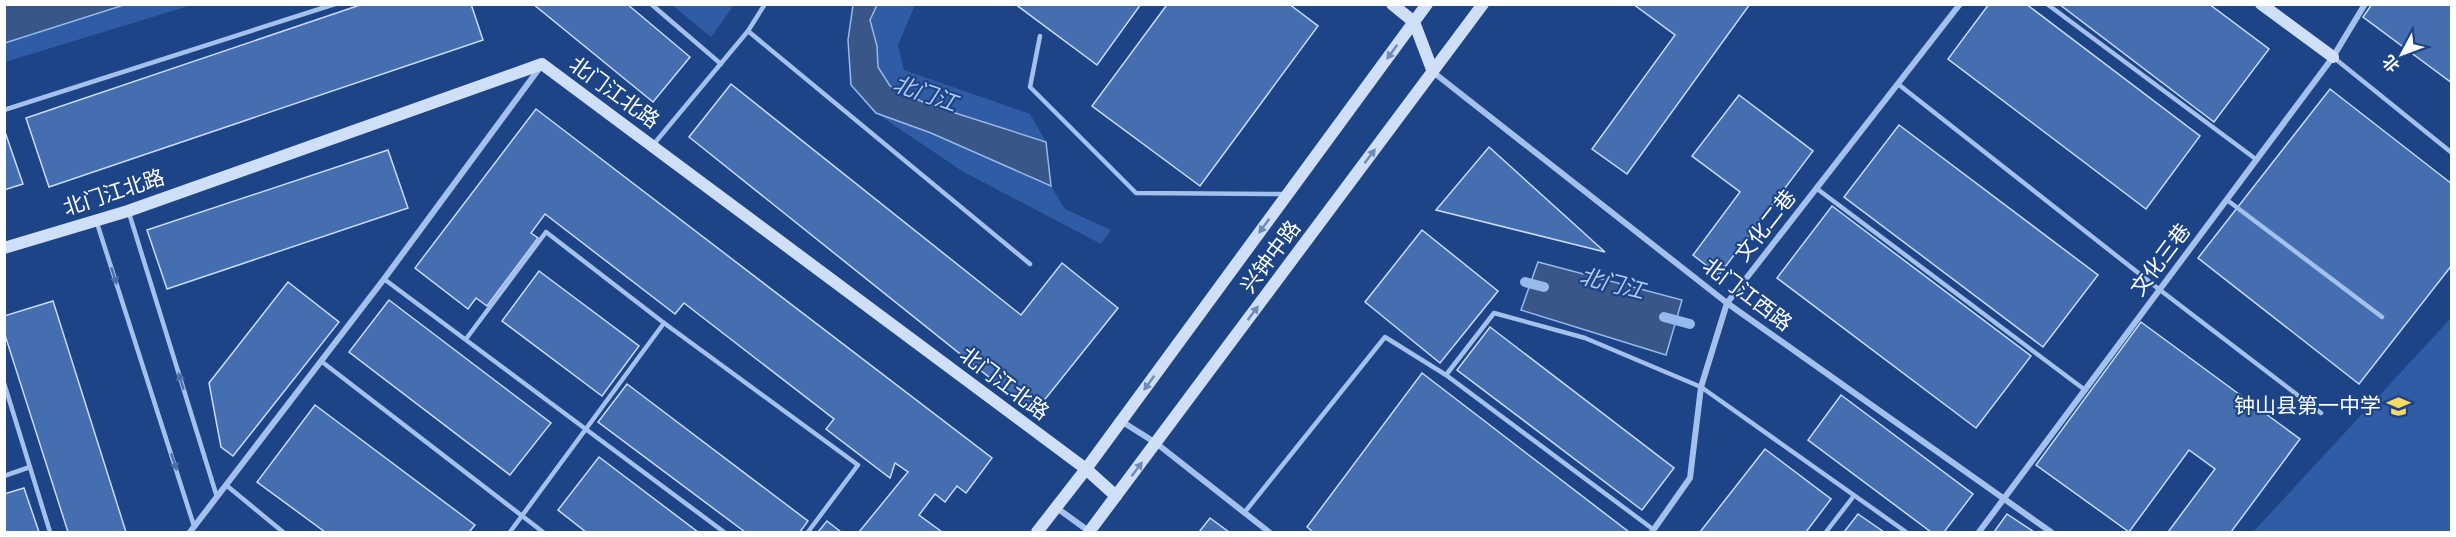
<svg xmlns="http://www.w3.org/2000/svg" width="2456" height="537" viewBox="0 0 2456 537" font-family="'Alegreya Sans','Noto Sans SC',sans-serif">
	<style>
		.green { fill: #2f5ca5 }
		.water { fill: #385687; stroke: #97baed; stroke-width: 1.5 }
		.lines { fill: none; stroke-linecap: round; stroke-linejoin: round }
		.stream { stroke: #97baed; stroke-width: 10 }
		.building { fill: #446eb0; stroke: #c9dbf8; stroke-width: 1.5 }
		.lane { stroke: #a4c0ec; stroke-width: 4.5 }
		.street { stroke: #a4c0ec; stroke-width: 6 }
		.secondary { stroke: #d0dff8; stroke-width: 12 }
		.oneway { fill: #6d8aba }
		.oneway2 { fill: #4c6faa }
		.labels { text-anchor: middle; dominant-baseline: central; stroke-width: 4.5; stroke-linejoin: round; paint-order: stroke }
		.street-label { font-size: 21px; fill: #fff; stroke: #1c4487 }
		.poi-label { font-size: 21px; fill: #fff; stroke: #1c4487; text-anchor: end }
		.water-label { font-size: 22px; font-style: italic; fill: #afcaf3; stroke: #1c4487 }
	</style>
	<rect width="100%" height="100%" fill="#1c4487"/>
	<g class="green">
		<path d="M4,5H192L5,62Z"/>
		<path d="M672,5H734L711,37Z"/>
		<path d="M858,5H915L898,45L904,70L1030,114L1046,142L1051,186L1065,209L1111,230L1101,244L962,171L876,113L851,85Z"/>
		<path d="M2451,318V532H2253Z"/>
	</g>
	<g class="water">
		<path d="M5,4H124V5L5,43Z"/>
		<path d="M853,5H877L870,20L877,46L878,67L890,86L927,104L1046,142L1051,186L931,133L876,113L851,85L848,40Z"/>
		<path d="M1538,262L1682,300L1666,355L1521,310Z"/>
	</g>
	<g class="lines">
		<g class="stream">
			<path d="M1525,282L1544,287"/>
			<path d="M1664,317L1690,324"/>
		</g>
	</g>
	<g class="building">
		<path d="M363,4H471L483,40L49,187L26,118Z"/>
		<path d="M533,4H627L690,57L653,102Z"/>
		<path d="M1015,4H1141L1097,65Z"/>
		<path d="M1164,4H1289L1318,26L1200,186L1092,106L1166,6Z"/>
		<path d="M1633,4H1750L1627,174L1592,149L1675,35Z"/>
		<path d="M1989,4H2026L2200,136L2146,209L1948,59Z"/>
		<path d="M2059,4H2209L2269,49L2214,122Z"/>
		<path d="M2372,4H2452V83L2363,17Z"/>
		<path d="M731,84L1021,315L1062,263L1118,308L1034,413L689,137Z"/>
		<path d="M2330,89L2452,184V265L2359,384L2198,258Z"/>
		<path d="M1739,95L1813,151L1719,275L1693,255L1740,192L1692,156Z"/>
		<path d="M536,109L992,458L966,493L957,486L945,502L935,494L919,515L942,532H859L908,472L895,463L890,478L826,429L834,419L684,303L675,314L545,214L531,233L538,238L487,306L476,298L468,309L415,268Z"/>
		<path d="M1899,125L2098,275L2043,347L1844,197Z"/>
		<path d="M4,129L23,184L4,190Z"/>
		<path d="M1489,147L1605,252L1436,210Z"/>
		<path d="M388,150L408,208L167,289L147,230Z"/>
		<path d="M1832,206L2031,356L1976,428L1777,278Z"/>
		<path d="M1422,230L1498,291L1440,363L1365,302Z"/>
		<path d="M539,271L639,346L602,396L502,321Z"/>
		<path d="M288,282L339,322L233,456L221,447L209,383Z"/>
		<path d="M389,300L551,423L510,475L349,352Z"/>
		<path d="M53,301L126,532H68L4,332V316Z"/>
		<path d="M2141,322L2300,439L2231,532H2168L2215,469L2189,450L2129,532L2036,465Z"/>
		<path d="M1490,327L1674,468L1642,510L1457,370Z"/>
		<path d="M1422,373L1629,532H1313L1307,527Z"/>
		<path d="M627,384L808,521L800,532H745L598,422Z"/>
		<path d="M1841,395L1973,494L1944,532H1931L1808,440Z"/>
		<path d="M315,405L475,525L469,532H325L257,482Z"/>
		<path d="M1765,449L1831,499L1806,532H1700Z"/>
		<path d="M599,457L698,532H586L558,510Z"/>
		<path d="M24,488L39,532H4V494Z"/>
		<path d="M1858,514L1884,532H1844Z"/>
		<path d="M2007,514L2034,532H1994Z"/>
		<path d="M1210,518L1229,532H1199Z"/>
		<path d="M827,521L841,532H818Z"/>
	</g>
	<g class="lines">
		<g class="lane">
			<path d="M651,4L721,64"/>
			<path d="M2047,4L2257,160"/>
			<path d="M748,31L765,4"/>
			<path d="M1040,36L1030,87L1136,193L1285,194"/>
			<path d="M2333,57L2452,153"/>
			<path d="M1898,84L2160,290L2321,413"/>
			<path d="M4,110L335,4"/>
			<path d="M653,145L748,31L1030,264"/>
			<path d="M1816,188L2085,390"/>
			<path d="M2227,200L2382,317"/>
			<path d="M129,213L217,497"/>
			<path d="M97,223L194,526"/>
			<path d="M384,279L724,532"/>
			<path d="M466,339L546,232L664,323L858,465L808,532"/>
			<path d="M321,361L543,532"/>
			<path d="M1446,375L1494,313L1585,338L1701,387L1906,532"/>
			<path d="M4,383L50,532"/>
			<path d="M4,476L30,467"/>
			<path d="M226,485L283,532"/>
			<path d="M1244,513L1385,337L1446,375L1654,530"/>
			<path d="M510,532L664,323"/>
			<path d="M1826,532L1853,497"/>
		</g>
		<g class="street">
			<path d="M1433,72L1727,303L2051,532"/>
			<path d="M1121,421L1156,443L1269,532"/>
			<path d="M1057,508L1090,532"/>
			<path d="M190,532L384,279L541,66"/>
			<path d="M1652,532L1690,478L1701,387L1727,303L1960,4"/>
			<path d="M1979,532L2333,57L2365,4"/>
		</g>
		<g class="secondary">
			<path d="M1392,4L1414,22L1433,72"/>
			<path d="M2261,4L2333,57"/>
			<path d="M4,248L128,211L542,64L1086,469L1116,496"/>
			<path d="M1037,532L1086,469L1427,4"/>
			<path d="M1089,532L1483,4"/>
		</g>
	</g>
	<defs><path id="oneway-solid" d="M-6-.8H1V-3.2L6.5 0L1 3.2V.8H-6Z" transform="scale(1.5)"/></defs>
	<g class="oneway">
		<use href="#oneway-solid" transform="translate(1392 52) rotate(126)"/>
		<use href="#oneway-solid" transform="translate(1370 156) rotate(-53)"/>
		<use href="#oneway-solid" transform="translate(1264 226) rotate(126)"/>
		<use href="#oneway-solid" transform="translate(1253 313) rotate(-53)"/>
		<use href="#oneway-solid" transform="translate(1149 383) rotate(126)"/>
		<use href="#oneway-solid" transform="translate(1137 469) rotate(-53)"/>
	</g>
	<g class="oneway2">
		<use href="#oneway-solid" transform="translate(114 276) rotate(72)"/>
		<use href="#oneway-solid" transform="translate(181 381) rotate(-107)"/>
		<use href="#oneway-solid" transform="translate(174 462) rotate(72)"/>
	</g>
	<defs>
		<symbol id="school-bare" viewBox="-9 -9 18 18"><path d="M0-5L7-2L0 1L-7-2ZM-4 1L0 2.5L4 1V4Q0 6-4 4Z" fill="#fcd961" stroke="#1c4487" stroke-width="2.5" paint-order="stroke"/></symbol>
	</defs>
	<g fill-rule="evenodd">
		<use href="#school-bare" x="2382" y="390" width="33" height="33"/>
	</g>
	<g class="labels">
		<g class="street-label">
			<text transform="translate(614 93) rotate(36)">北门江北路</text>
			<text transform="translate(114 193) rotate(-18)">北门江北路</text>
			<text transform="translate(1766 226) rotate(-52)">文化二巷</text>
			<text transform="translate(1271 257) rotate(-53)">兴钟中路</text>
			<text transform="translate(2161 260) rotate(-53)">文化三巷</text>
			<text transform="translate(1747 295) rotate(37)">北门江西路</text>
			<text transform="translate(1004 384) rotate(37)">北门江北路</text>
		</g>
		<g class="poi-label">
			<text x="2381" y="406">钟山县第一中学</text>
		</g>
		<g class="water-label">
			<text transform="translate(925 94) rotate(19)">北门江</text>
			<text transform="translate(1612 284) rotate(14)">北门江</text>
		</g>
	</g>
	<rect width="2456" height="537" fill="none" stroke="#ffffff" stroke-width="12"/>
	<g transform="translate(2402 54) rotate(229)" stroke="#1c4487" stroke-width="4.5" paint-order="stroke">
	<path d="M0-4.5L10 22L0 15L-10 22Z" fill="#ffffff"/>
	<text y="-9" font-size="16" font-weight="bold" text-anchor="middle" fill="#ffffff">北</text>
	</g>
</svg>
